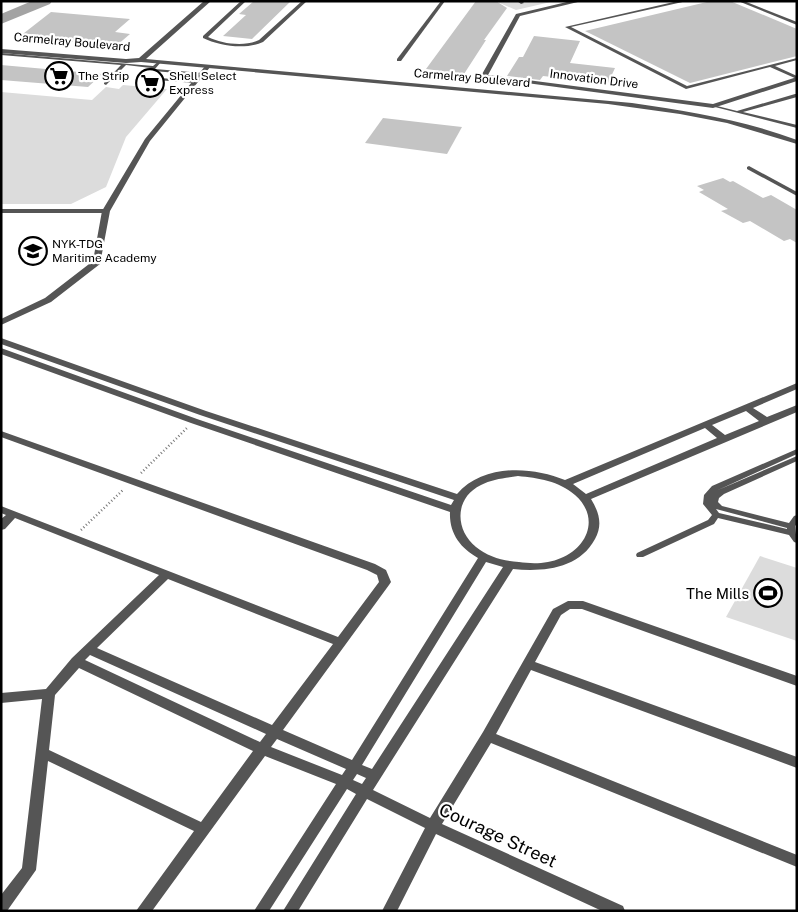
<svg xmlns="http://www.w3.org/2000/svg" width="798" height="912" viewBox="0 0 798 912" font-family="'Public Sans',sans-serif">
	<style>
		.green { fill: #dcdcdc }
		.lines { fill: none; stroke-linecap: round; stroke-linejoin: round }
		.river { fill: #a3a3a3; fill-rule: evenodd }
		.building { fill: #c4c4c4 }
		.path { stroke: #777; stroke-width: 2.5; stroke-dasharray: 1 2.5; stroke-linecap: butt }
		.service { fill: #555; fill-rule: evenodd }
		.minor { fill: #555; fill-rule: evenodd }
		.tertiary { fill: #555; fill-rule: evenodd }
		.labels { text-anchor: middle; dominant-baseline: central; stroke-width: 4.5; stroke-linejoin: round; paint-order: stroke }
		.far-street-label { font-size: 12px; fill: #000; stroke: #fff }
		.far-poi-label { font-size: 12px; fill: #000; stroke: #fff; text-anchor: start }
		.poi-label { font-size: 15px; fill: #000; stroke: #fff; text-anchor: end }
		.near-street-label { font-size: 18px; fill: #000; stroke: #fff }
	</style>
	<rect width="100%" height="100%" fill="#fff"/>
	<g class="green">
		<path d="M495,1H555L516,10Z"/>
		<path d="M123,85L167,89L126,137L106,187L71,204H1V92L92,100L106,87L119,89Z"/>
		<path d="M760,556L797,568V641L726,617Z"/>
	</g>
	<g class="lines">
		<path class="river" d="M32,1H52L50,4L1,24V14Z"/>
	</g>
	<g class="building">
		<path d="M254,1H291L252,39L223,36L246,15L239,14Z"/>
		<path d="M476,1H496L507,8L484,40H486L464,74L426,69Z"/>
		<path d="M711,1H730L797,29V56L690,83L585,31Z"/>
		<path d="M51,12L130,19L115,32L130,34L116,46L19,37Z"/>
		<path d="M534,36L580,41L570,63L615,68L608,83L543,76L540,80L507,76L519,57H523Z"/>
		<path d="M1,65L102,74L88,87L1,80Z"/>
		<path d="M383,118L462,127L447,154L365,143Z"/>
		<path d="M723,178L730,182L733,181L763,198L771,195L797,210V243L790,239L784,241L750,221L743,223L721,211L728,209L699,192L704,190L697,186Z"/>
	</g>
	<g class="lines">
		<g class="path">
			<path d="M141,473L187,428"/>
			<path d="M81,530L124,489"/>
		</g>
		<g class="service">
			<path d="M241,1H246L208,37C222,44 245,47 259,40L302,1H307L263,42C245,50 220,46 203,38V36Z"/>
			<path d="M441,1H445L401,61H397V59Z"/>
			<path d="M517,1H522L524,3L521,4Z"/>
			<path d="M678,1H687L571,27L687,86L797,58V60L775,66L797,76V79L770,67L686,89L565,27Z"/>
			<path d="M738,1H744L797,22V25Z"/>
			<path d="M1,53L153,66L159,61L161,62L155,69L202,73L204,74L202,75L153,71L148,77L197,81V82L195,83L144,79L142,78L151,68L126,65L106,85L104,84V83L121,65L1,55Z"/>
			<path d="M795,94H797V97L743,112L797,125V128L711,106L713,105L737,111Z"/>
			<path d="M749,166L797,192V196L747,169V167Z"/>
			<path d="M1,209H106L109,211L106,213H1Z"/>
			<path d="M797,449V454L718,490L713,495L718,490L797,456V461L724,494L719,498L718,502L722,506L789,523L794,516L797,515V524L795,526L797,543L794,542L789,535L718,518L714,524L643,557H637L636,555L637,553L708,520L712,515L703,504L704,495L712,486ZM716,509L787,528V529L719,513Z"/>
		</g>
		<g class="minor">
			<path d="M571,1H582L520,16L488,75L713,104L797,77V81L713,108L482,77L481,76L516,14Z"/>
			<path d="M206,65L211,66L150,141L110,211L100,264L51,302L1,325V319L45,298L93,261L102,211L145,139Z"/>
			<path d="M1,338L206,411L457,494C483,464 531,466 565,480L797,383V389L753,408L767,417L797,405V412L591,499C599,512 603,525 595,539C579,569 543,572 513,569L373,790L430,818L483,732L553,609L568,601H583L797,676V686L582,609H570L561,615L535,662L797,757V768L531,670L496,734L797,855V867L491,743L442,824L623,906L625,911H602L436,834L397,911H382L425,828L367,799L298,911H283L356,794L347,789L269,911H254L336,784L265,756L152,911H136L194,831L48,761L36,870L7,911H1V895L22,868L42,699L1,703V693L46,689L72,658L159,575L15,518L5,529L1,530V519L6,515L1,513V506L338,637L379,582L377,575L367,570L1,437V431L375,564L386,570L391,582L389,585L283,730L352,760L478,558C460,548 449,533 450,512L191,423L1,354V348L197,419L451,505L454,500L200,415L1,344ZM746,411L759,421L725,435L712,425ZM705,428L717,438L586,494L573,484ZM518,476C538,478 559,481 575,495C600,517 588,547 561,558C548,564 532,564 519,562C504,561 488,557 476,547C455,530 454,498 481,485C492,479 505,478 518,476ZM486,562L503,567L372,769L362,765ZM168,579L333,644L272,725L97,648ZM90,655L266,734L260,742L85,660ZM79,668L253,751L201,822L49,750L55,695ZM277,739L346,769L342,775L271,747ZM357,774L366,778L362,784L353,780Z"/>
		</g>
		<path class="tertiary" d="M204,1H211L146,59L632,103C688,111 743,120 797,140V144L727,123L680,114L608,104L141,62L126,63L1,53V49L126,59L139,58Z"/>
	</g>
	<defs>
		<symbol id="supermarket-ring" viewBox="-11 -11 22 22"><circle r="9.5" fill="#fff" stroke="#000" stroke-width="1.5"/><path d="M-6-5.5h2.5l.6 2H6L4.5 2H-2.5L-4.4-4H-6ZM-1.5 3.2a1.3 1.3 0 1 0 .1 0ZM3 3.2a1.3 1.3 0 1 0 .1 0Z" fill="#000"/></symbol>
		<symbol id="school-ring" viewBox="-11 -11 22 22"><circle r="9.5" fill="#fff" stroke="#000" stroke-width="1.5"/><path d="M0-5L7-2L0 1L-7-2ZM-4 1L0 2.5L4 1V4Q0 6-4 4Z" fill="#000"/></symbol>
		<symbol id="stadium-ring" viewBox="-11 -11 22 22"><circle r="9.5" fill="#fff" stroke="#000" stroke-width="1.5"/><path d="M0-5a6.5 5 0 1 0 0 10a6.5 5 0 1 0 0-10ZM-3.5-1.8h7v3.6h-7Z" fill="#000"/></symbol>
	</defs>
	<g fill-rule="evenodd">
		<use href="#supermarket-ring" x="43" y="60" width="32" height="32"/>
		<use href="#supermarket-ring" x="134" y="67" width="32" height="32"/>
		<use href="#school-ring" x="17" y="235" width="32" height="32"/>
		<use href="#stadium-ring" x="752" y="577" width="32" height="32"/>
	</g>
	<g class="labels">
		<g class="far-street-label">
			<text transform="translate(72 42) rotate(5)">Carmelray Boulevard</text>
			<text transform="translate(472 78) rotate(5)">Carmelray Boulevard</text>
			<text transform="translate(594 79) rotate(7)">Innovation Drive</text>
		</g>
		<g class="far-poi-label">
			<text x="78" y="76">The Strip</text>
			<text x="169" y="76">Shell Select<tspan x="169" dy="14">Express</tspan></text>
			<text x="52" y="244">NYK-TDG<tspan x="52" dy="14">Maritime Academy</tspan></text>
		</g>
		<g class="poi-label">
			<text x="749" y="593">The Mills</text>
		</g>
		<g class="near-street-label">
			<text transform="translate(498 835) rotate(25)">Courage Street</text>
		</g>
	</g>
	<rect width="798" height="912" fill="none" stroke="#000000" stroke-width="5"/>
</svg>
